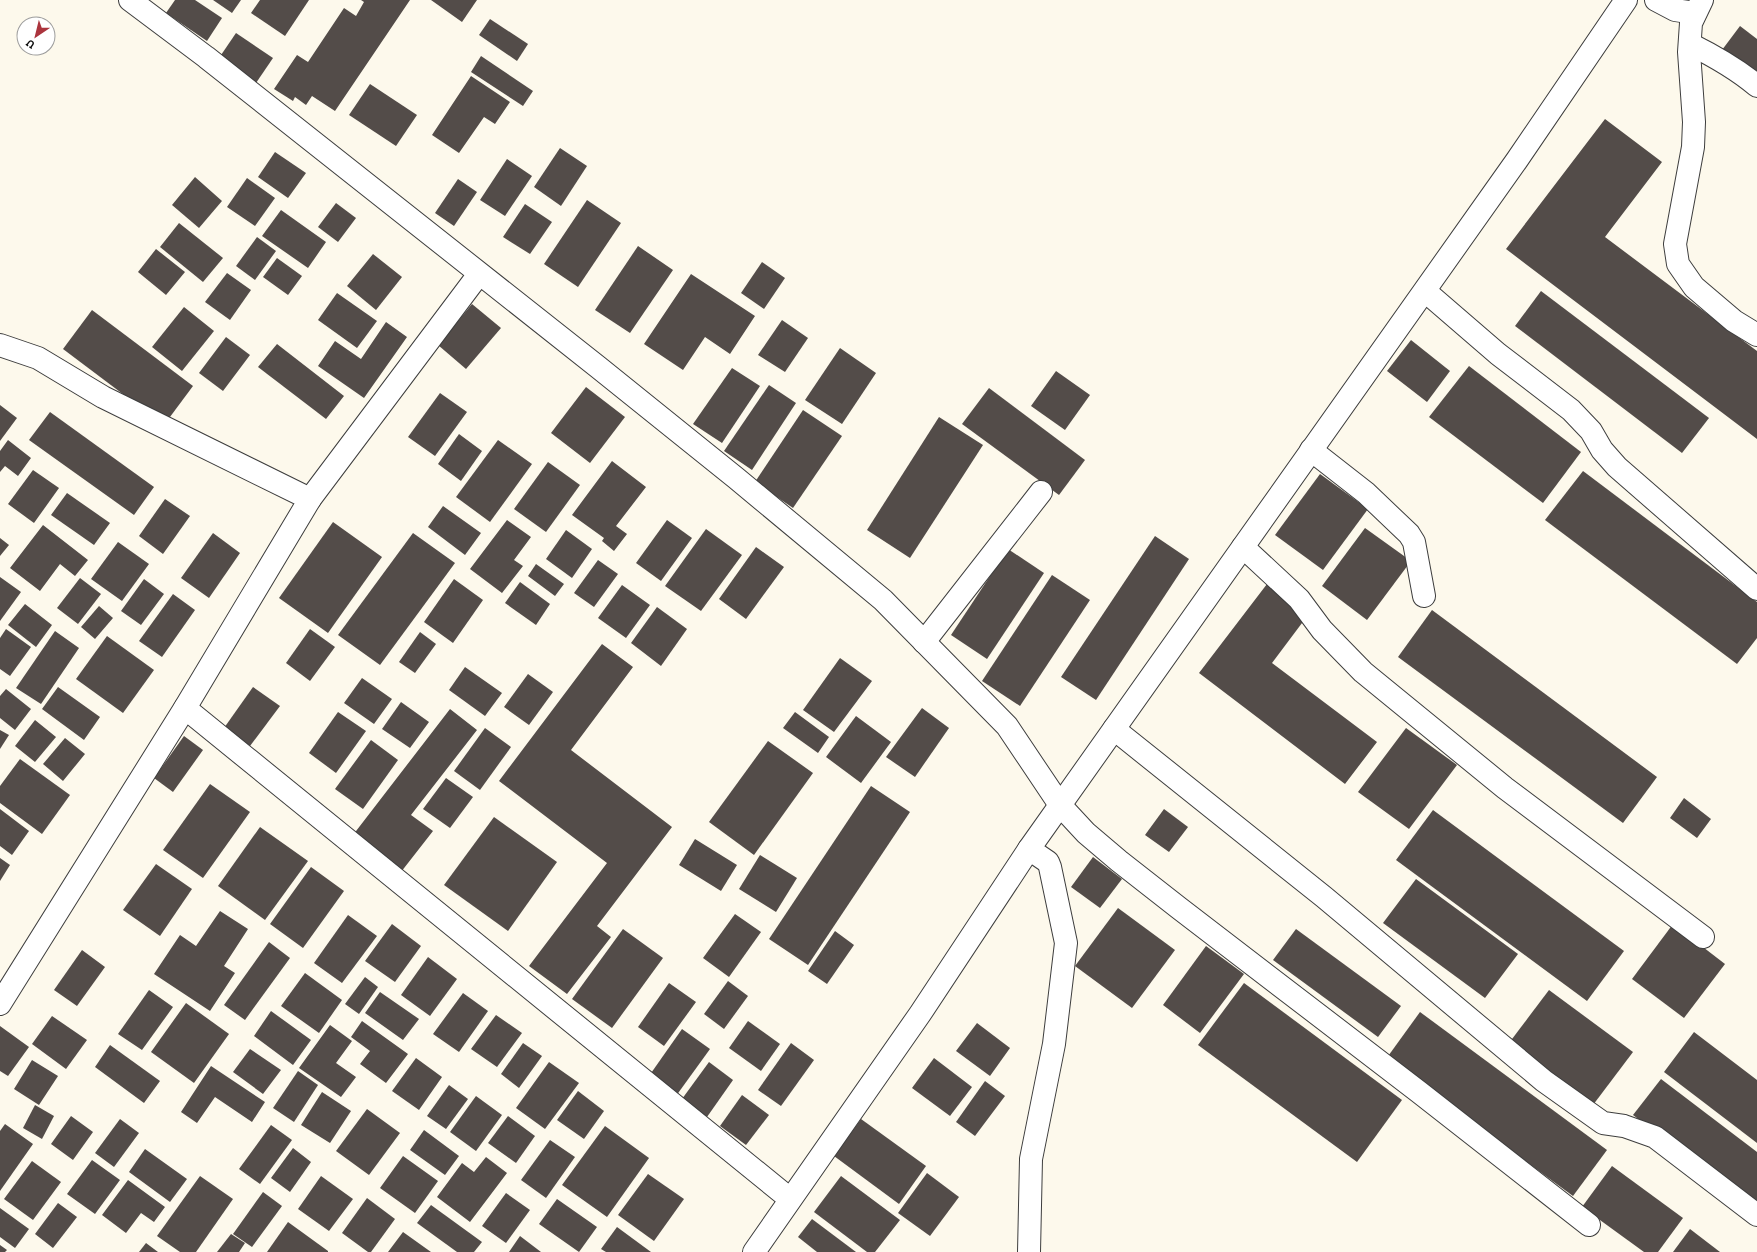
<svg xmlns="http://www.w3.org/2000/svg" width="1757" height="1252" viewBox="0 0 1757 1252" font-family="'Zilla Slab',serif">
	<style>
		.building { fill: #534c49 }
		.lines { fill: none; stroke-linecap: round; stroke-linejoin: round }
		.minor-casing { stroke: #3e3e3e; stroke-width: 24 }
		.minor { stroke: #fff; stroke-width: 22 }
	</style>
	<rect width="100%" height="100%" fill="#fdf9ec"/>
	<g class="building">
		<path d="M175,0H195L222,18L207,41L166,13Z"/>
		<path d="M213,0H241L232,13Z"/>
		<path d="M260,0H309L285,36L251,13Z"/>
		<path d="M361,0H410L335,111L312,96L306,105L295,97L293,101L274,89L297,55L308,62L344,8L356,16L364,2Z"/>
		<path d="M431,0H477L462,22Z"/>
		<path d="M490,19L528,44L517,61L479,35Z"/>
		<path d="M1740,26L1757,39V76L1722,50Z"/>
		<path d="M236,33L273,58L256,83L219,58Z"/>
		<path d="M481,56L533,91L523,106L471,72Z"/>
		<path d="M471,76L510,102L495,124L484,117L459,153L432,135Z"/>
		<path d="M370,84L417,115L396,146L349,115Z"/>
		<path d="M1605,119L1662,162L1605,237L1757,351V439L1506,249Z"/>
		<path d="M560,148L587,166L561,206L534,187Z"/>
		<path d="M275,152L306,173L288,198L258,177Z"/>
		<path d="M507,159L532,176L505,216L480,200Z"/>
		<path d="M195,177L222,201L199,228L172,205Z"/>
		<path d="M247,178L275,198L255,226L227,207Z"/>
		<path d="M458,179L477,192L454,226L435,213Z"/>
		<path d="M587,200L621,223L578,287L544,264Z"/>
		<path d="M336,203L356,218L338,242L318,227Z"/>
		<path d="M525,204L552,222L530,254L503,237Z"/>
		<path d="M281,210L326,242L308,268L262,236Z"/>
		<path d="M179,223L223,258L203,282L160,247Z"/>
		<path d="M257,237L276,251L255,280L236,266Z"/>
		<path d="M638,246L673,270L630,333L595,310Z"/>
		<path d="M156,249L185,272L166,295L138,272Z"/>
		<path d="M373,254L402,277L376,310L347,286Z"/>
		<path d="M277,258L302,276L288,295L263,277Z"/>
		<path d="M762,262L785,278L764,309L741,293Z"/>
		<path d="M227,273L251,290L230,320L205,302Z"/>
		<path d="M691,274L755,316L730,354L705,337L683,370L644,344Z"/>
		<path d="M1541,291L1709,418L1682,453L1515,326Z"/>
		<path d="M337,293L377,321L357,348L318,320Z"/>
		<path d="M472,304L501,328L466,369L438,345Z"/>
		<path d="M184,307L214,331L182,371L152,347Z"/>
		<path d="M92,310L193,386L164,425L63,349Z"/>
		<path d="M782,320L808,338L785,372L758,355Z"/>
		<path d="M386,322L407,337L364,398L318,366L335,341L361,359Z"/>
		<path d="M226,337L250,355L223,391L199,373Z"/>
		<path d="M1411,340L1450,371L1427,402L1387,371Z"/>
		<path d="M277,344L344,396L326,419L258,367Z"/>
		<path d="M840,348L876,373L842,424L805,400Z"/>
		<path d="M1469,366L1581,452L1543,503L1429,417Z"/>
		<path d="M732,368L760,386L722,443L693,424Z"/>
		<path d="M1056,371L1090,395L1065,430L1031,406Z"/>
		<path d="M769,385L796,403L752,470L724,451Z"/>
		<path d="M586,387L625,417L590,463L551,433Z"/>
		<path d="M989,388L1085,460L1059,495L962,424Z"/>
		<path d="M440,393L467,412L435,456L408,437Z"/>
		<path d="M0,405L17,418L0,441Z"/>
		<path d="M803,410L842,436L793,508L755,482Z"/>
		<path d="M50,412L154,487L134,515L29,440Z"/>
		<path d="M939,417L983,445L910,558L867,530Z"/>
		<path d="M459,434L482,451L461,481L438,464Z"/>
		<path d="M8,440L31,458L18,476L5,466L0,472V451Z"/>
		<path d="M498,440L532,464L490,522L456,497Z"/>
		<path d="M612,461L646,487L616,526L627,534L614,551L602,541L604,538L572,515Z"/>
		<path d="M548,462L580,485L546,532L514,509Z"/>
		<path d="M33,470L59,488L34,523L8,504Z"/>
		<path d="M1583,471L1757,602V638L1737,664L1545,520Z"/>
		<path d="M1320,474L1368,509L1323,570L1275,535Z"/>
		<path d="M67,493L110,523L94,545L51,515Z"/>
		<path d="M165,499L190,516L163,554L139,536Z"/>
		<path d="M443,506L481,533L465,555L428,527Z"/>
		<path d="M507,520L531,537L514,560L523,566L502,593L470,569Z"/>
		<path d="M667,520L692,538L661,581L636,563Z"/>
		<path d="M333,522L382,557L328,633L279,598Z"/>
		<path d="M43,525L88,560L75,576L60,564L40,591L10,568Z"/>
		<path d="M1365,528L1411,561L1367,620L1322,586Z"/>
		<path d="M706,529L742,555L701,611L665,586Z"/>
		<path d="M566,530L592,549L572,578L546,559Z"/>
		<path d="M213,533L240,553L209,598L181,578Z"/>
		<path d="M413,533L455,563L380,665L338,635Z"/>
		<path d="M1155,536L1189,559L1096,700L1061,677Z"/>
		<path d="M0,538L9,545L0,556Z"/>
		<path d="M118,542L149,564L122,601L91,579Z"/>
		<path d="M756,547L784,567L746,619L719,599Z"/>
		<path d="M1008,549L1044,573L987,659L951,635Z"/>
		<path d="M598,560L618,574L594,607L574,593Z"/>
		<path d="M536,564L564,584L555,596L528,576Z"/>
		<path d="M1052,575L1090,600L1020,706L982,681Z"/>
		<path d="M0,577L21,592L0,621Z"/>
		<path d="M80,578L101,594L78,624L57,608Z"/>
		<path d="M144,579L164,594L141,625L121,611Z"/>
		<path d="M454,579L483,600L453,643L424,622Z"/>
		<path d="M520,582L550,604L536,625L505,603Z"/>
		<path d="M1267,584L1308,615L1272,663L1377,742L1345,784L1199,673Z"/>
		<path d="M622,585L650,605L626,638L598,618Z"/>
		<path d="M173,594L195,610L162,657L139,641Z"/>
		<path d="M25,604L52,625L36,647L8,625Z"/>
		<path d="M99,606L113,618L95,639L81,627Z"/>
		<path d="M657,607L687,629L661,666L631,643Z"/>
		<path d="M1432,610L1657,777L1623,823L1398,657Z"/>
		<path d="M6,629L31,647L10,676L0,669V638Z"/>
		<path d="M310,629L335,647L310,681L286,663Z"/>
		<path d="M55,631L79,648L41,704L16,688Z"/>
		<path d="M420,632L436,644L415,673L399,662Z"/>
		<path d="M107,636L154,670L123,713L76,679Z"/>
		<path d="M602,644L633,667L571,750L672,827L597,926L611,937L567,994L529,966L607,863L499,781Z"/>
		<path d="M840,658L872,681L834,732L803,710Z"/>
		<path d="M465,667L502,693L485,716L449,690Z"/>
		<path d="M528,674L553,692L529,725L504,707Z"/>
		<path d="M362,678L392,699L374,724L344,703Z"/>
		<path d="M58,687L100,717L84,740L42,709Z"/>
		<path d="M253,687L280,706L250,746L224,728Z"/>
		<path d="M6,689L31,709L15,730L0,718V696Z"/>
		<path d="M401,702L429,722L410,748L382,729Z"/>
		<path d="M922,708L949,728L915,777L886,757Z"/>
		<path d="M450,709L477,730L411,815L433,831L401,872L353,835Z"/>
		<path d="M338,712L366,731L336,773L309,753Z"/>
		<path d="M795,712L829,737L818,753L783,728Z"/>
		<path d="M856,716L891,742L861,783L826,757Z"/>
		<path d="M35,720L56,737L35,762L15,746Z"/>
		<path d="M485,728L511,747L480,790L454,771Z"/>
		<path d="M1406,728L1457,765L1409,829L1358,792Z"/>
		<path d="M0,730L9,735L0,749Z"/>
		<path d="M184,736L203,750L173,792L154,778Z"/>
		<path d="M65,738L85,754L63,781L43,764Z"/>
		<path d="M371,740L398,760L363,809L335,789Z"/>
		<path d="M768,741L813,773L754,855L709,822Z"/>
		<path d="M20,759L70,795L42,834L0,803V786Z"/>
		<path d="M446,778L473,797L450,828L423,809Z"/>
		<path d="M210,784L250,812L203,878L163,850Z"/>
		<path d="M871,786L910,812L808,965L769,939Z"/>
		<path d="M1684,798L1711,819L1697,838L1670,818Z"/>
		<path d="M0,809L29,831L12,855L0,846Z"/>
		<path d="M1164,809L1188,827L1169,852L1145,835Z"/>
		<path d="M1433,810L1624,951L1587,1001L1396,860Z"/>
		<path d="M494,817L557,862L508,931L444,885Z"/>
		<path d="M260,827L308,861L265,920L218,886Z"/>
		<path d="M695,839L737,865L721,891L679,865Z"/>
		<path d="M760,855L797,878L776,912L739,889Z"/>
		<path d="M1093,857L1122,879L1100,908L1071,887Z"/>
		<path d="M0,858L10,865L0,881Z"/>
		<path d="M156,864L192,889L160,936L123,910Z"/>
		<path d="M311,867L344,891L303,948L270,924Z"/>
		<path d="M1416,879L1518,954L1485,998L1383,923Z"/>
		<path d="M1118,908L1175,950L1132,1008L1075,966Z"/>
		<path d="M220,911L248,929L224,966L235,973L210,1011L154,974L180,935L196,946Z"/>
		<path d="M735,914L761,932L729,977L703,958Z"/>
		<path d="M348,915L377,936L342,983L314,963Z"/>
		<path d="M392,924L421,946L395,982L365,961Z"/>
		<path d="M1673,924L1725,964L1684,1018L1632,979Z"/>
		<path d="M623,929L663,958L612,1028L572,999Z"/>
		<path d="M1296,929L1401,1006L1378,1037L1273,960Z"/>
		<path d="M835,931L854,945L827,984L808,971Z"/>
		<path d="M269,942L290,958L245,1020L224,1005Z"/>
		<path d="M1206,946L1244,974L1200,1033L1163,1005Z"/>
		<path d="M82,950L105,967L77,1006L54,990Z"/>
		<path d="M428,957L457,979L430,1016L401,995Z"/>
		<path d="M305,973L342,1000L319,1033L281,1006Z"/>
		<path d="M365,977L378,987L359,1014L345,1004Z"/>
		<path d="M728,981L748,996L724,1029L704,1014Z"/>
		<path d="M669,983L696,1002L664,1046L638,1027Z"/>
		<path d="M1244,983L1402,1100L1357,1162L1198,1045Z"/>
		<path d="M149,990L173,1007L142,1050L118,1034Z"/>
		<path d="M1549,990L1633,1052L1593,1105L1509,1043Z"/>
		<path d="M380,992L419,1019L403,1040L365,1013Z"/>
		<path d="M463,993L488,1011L459,1052L433,1034Z"/>
		<path d="M186,1003L229,1034L194,1083L151,1052Z"/>
		<path d="M271,1011L311,1040L293,1065L254,1036Z"/>
		<path d="M1420,1012L1607,1150L1573,1196L1386,1059Z"/>
		<path d="M496,1015L522,1033L497,1067L471,1049Z"/>
		<path d="M52,1016L87,1040L66,1069L32,1044Z"/>
		<path d="M362,1021L408,1054L386,1083L360,1064L370,1051L351,1037Z"/>
		<path d="M748,1021L780,1044L761,1071L729,1048Z"/>
		<path d="M977,1023L1010,1048L990,1076L956,1051Z"/>
		<path d="M330,1025L352,1041L336,1063L356,1077L341,1097L299,1068Z"/>
		<path d="M0,1026L29,1047L8,1076L0,1071Z"/>
		<path d="M682,1029L710,1049L676,1096L649,1076Z"/>
		<path d="M1694,1032L1757,1080V1143L1664,1072Z"/>
		<path d="M523,1043L542,1056L519,1088L501,1074Z"/>
		<path d="M791,1043L814,1060L781,1106L758,1090Z"/>
		<path d="M110,1045L160,1081L144,1103L95,1067Z"/>
		<path d="M250,1049L281,1070L263,1094L233,1072Z"/>
		<path d="M416,1058L442,1077L419,1110L392,1091Z"/>
		<path d="M934,1058L972,1087L950,1116L912,1088Z"/>
		<path d="M32,1060L58,1076L39,1105L14,1089Z"/>
		<path d="M549,1062L579,1083L545,1129L516,1108Z"/>
		<path d="M709,1062L733,1080L707,1117L682,1099Z"/>
		<path d="M211,1066L265,1102L252,1122L215,1097L197,1123L181,1112Z"/>
		<path d="M298,1071L318,1085L294,1122L273,1108Z"/>
		<path d="M1661,1079L1757,1152V1209L1633,1115Z"/>
		<path d="M985,1081L1005,1096L975,1136L956,1122Z"/>
		<path d="M449,1085L468,1099L446,1129L427,1116Z"/>
		<path d="M578,1091L604,1111L584,1139L557,1120Z"/>
		<path d="M322,1092L351,1111L330,1143L301,1125Z"/>
		<path d="M742,1095L769,1115L746,1145L720,1126Z"/>
		<path d="M476,1096L502,1115L476,1151L450,1132Z"/>
		<path d="M35,1105L54,1116L42,1139L23,1128Z"/>
		<path d="M367,1109L400,1133L369,1175L336,1151Z"/>
		<path d="M71,1116L93,1132L73,1160L51,1144Z"/>
		<path d="M508,1116L535,1136L516,1163L488,1143Z"/>
		<path d="M120,1119L139,1133L114,1167L95,1153Z"/>
		<path d="M861,1119L926,1166L899,1204L834,1156Z"/>
		<path d="M5,1124L33,1144L0,1191V1131Z"/>
		<path d="M271,1125L292,1140L260,1184L239,1169Z"/>
		<path d="M605,1126L649,1158L607,1217L562,1185Z"/>
		<path d="M424,1130L459,1156L445,1175L410,1150Z"/>
		<path d="M550,1140L575,1157L546,1198L521,1180Z"/>
		<path d="M293,1148L311,1162L290,1192L271,1178Z"/>
		<path d="M145,1149L187,1179L170,1202L129,1172Z"/>
		<path d="M403,1156L438,1181L415,1213L380,1188Z"/>
		<path d="M486,1157L507,1173L470,1222L437,1197L462,1163L474,1172Z"/>
		<path d="M92,1160L120,1180L95,1214L67,1194Z"/>
		<path d="M32,1161L61,1182L33,1220L4,1199Z"/>
		<path d="M1612,1166L1683,1218L1658,1252H1644L1582,1207Z"/>
		<path d="M927,1173L959,1197L930,1236L898,1213Z"/>
		<path d="M648,1174L684,1199L654,1241L618,1215Z"/>
		<path d="M200,1176L233,1199L196,1252H180L157,1236Z"/>
		<path d="M321,1176L353,1199L329,1231L298,1209Z"/>
		<path d="M841,1176L900,1220L875,1252H867L814,1212Z"/>
		<path d="M128,1180L165,1207L154,1222L141,1213L126,1233L102,1215Z"/>
		<path d="M263,1192L282,1206L252,1247L233,1234Z"/>
		<path d="M506,1193L530,1210L506,1243L482,1226Z"/>
		<path d="M367,1198L395,1219L371,1252H368L342,1233Z"/>
		<path d="M557,1199L597,1227L579,1252L539,1224Z"/>
		<path d="M58,1203L77,1217L53,1248L35,1234Z"/>
		<path d="M431,1205L482,1242L474,1252H457L417,1223Z"/>
		<path d="M0,1208L29,1229L15,1248L0,1237Z"/>
		<path d="M812,1219L856,1252H817L798,1237Z"/>
		<path d="M288,1222L328,1251V1252H267Z"/>
		<path d="M617,1227L651,1252H606L601,1249Z"/>
		<path d="M1690,1229L1720,1252H1673Z"/>
		<path d="M403,1232L431,1252H388Z"/>
		<path d="M231,1234L245,1243L239,1252H217Z"/>
		<path d="M520,1236L541,1252H509Z"/>
		<path d="M146,1243L158,1252H139Z"/>
		<path d="M0,1245L7,1250L5,1252H0Z"/>
	</g>
	<g class="lines">
		<defs>
			<g id="minor">
				<path d="M130,0L206,57L598,367L736,478L883,600L1007,726L1060,805L1086,833L1119,861L1179,908L1419,1092L1589,1225"/>
				<path d="M1656,0L1675,10L1695,13"/>
				<path d="M1702,0L1691,23L1689,52L1694,122L1693,147L1675,244L1678,264L1694,287L1734,321L1757,335"/>
				<path d="M1690,44C1714,56 1736,68 1757,86"/>
				<path d="M1425,291L1498,354L1571,410L1591,431L1602,450L1617,467L1757,589"/>
				<path d="M0,345L38,358L103,397L310,499L185,708L0,1004"/>
				<path d="M1311,450L1366,493L1409,534L1414,542L1424,596"/>
				<path d="M310,499L479,274"/>
				<path d="M1243,547L1299,599L1322,630L1363,672L1505,788L1703,937"/>
				<path d="M924,642L1041,492"/>
				<path d="M185,708L790,1199"/>
				<path d="M1114,729L1324,897L1544,1081L1603,1123L1624,1126L1655,1137L1757,1215"/>
				<path d="M754,1252L920,1014L1029,849L1517,160L1626,0"/>
				<path d="M1029,1252L1031,1159L1054,1044L1066,943L1050,867L1048,862L1029,849"/>
			</g>
		</defs>
		<use href="#minor" class="minor-casing"/>
		<use href="#minor" class="minor"/>
	</g>
	<g transform="translate(36 36) rotate(215)"><circle r="19" fill="#ffffff" stroke="#9d9d9d"/>
	<path d="M0-3L7 15L0 10L-7 15Z" fill="#ab343d"/>
	<text y="-6" font-size="11" font-weight="bold" text-anchor="middle" fill="#0b0b0b">U</text>
	</g>
</svg>
